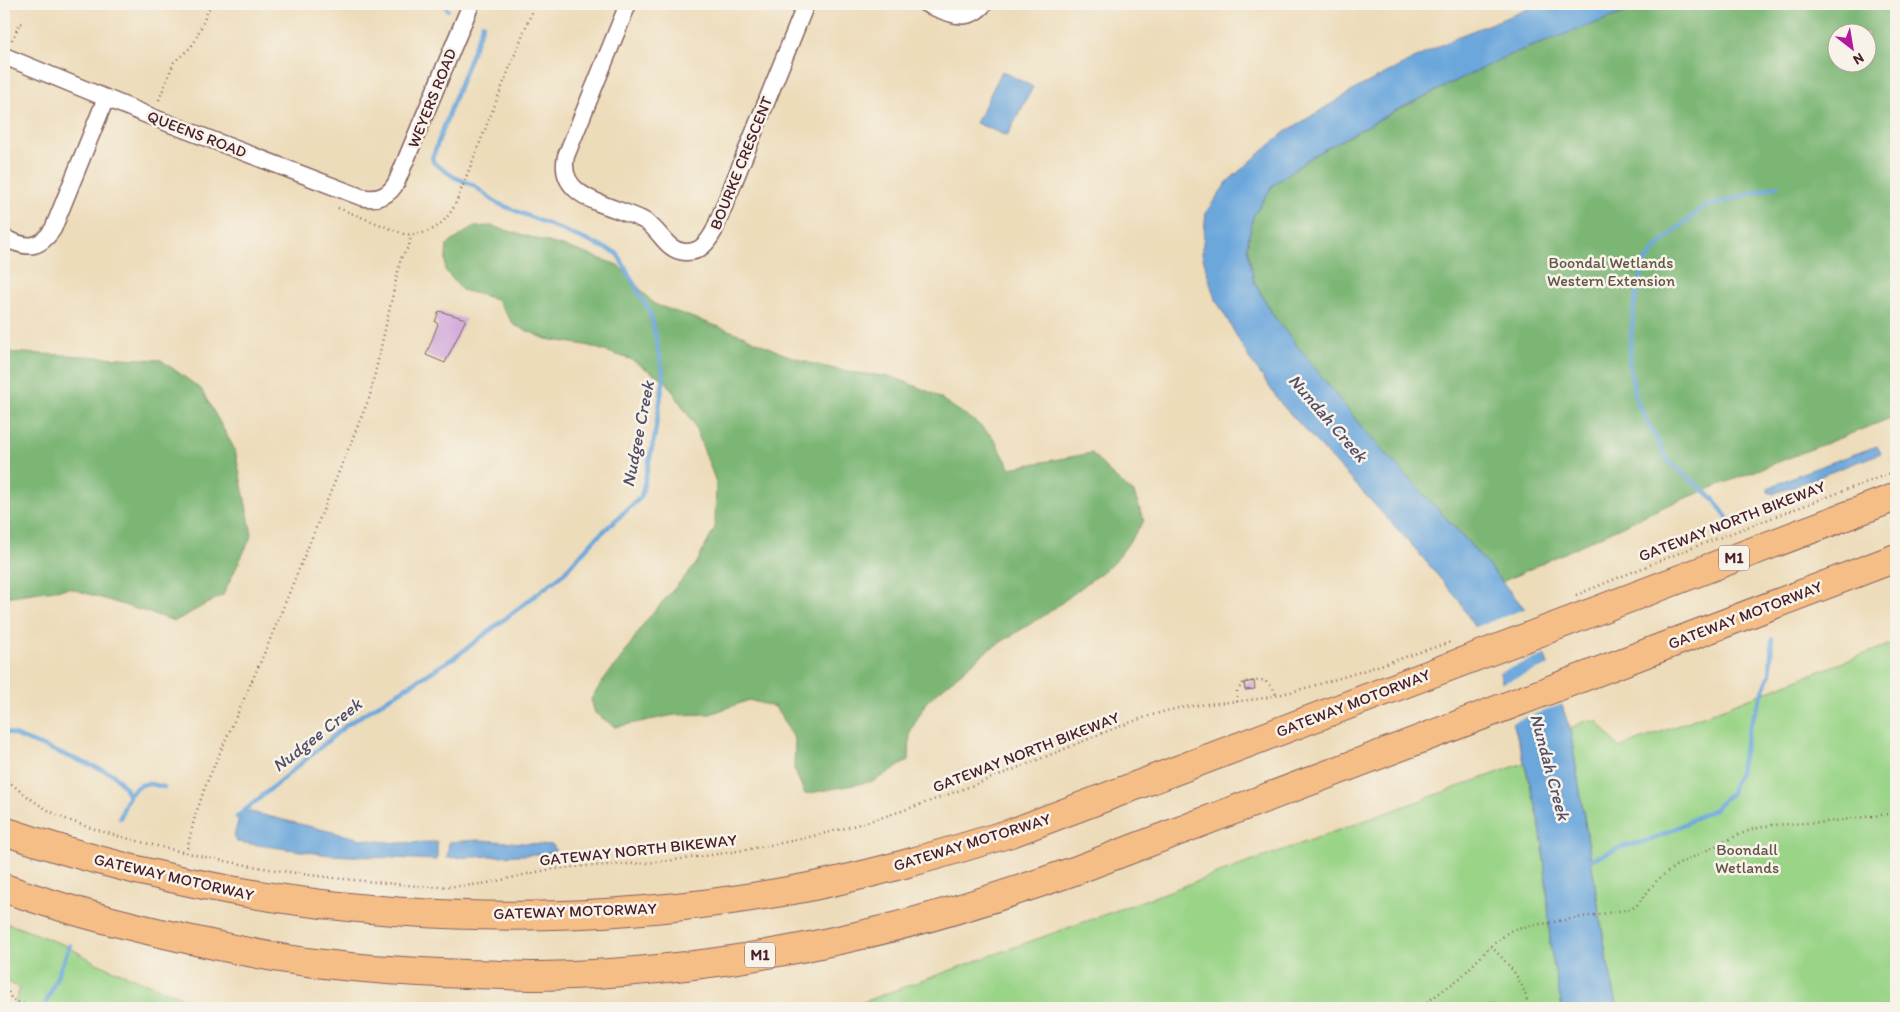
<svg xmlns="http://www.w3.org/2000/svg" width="1900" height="1012" viewBox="0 0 1900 1012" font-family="Itim,sans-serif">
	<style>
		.green { fill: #9ad487; stroke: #727a59 }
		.forest { fill: #7bb674; stroke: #626a50; fill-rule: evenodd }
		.water { fill: #6ca7dc; stroke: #5b6384 }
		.pier { fill: #eddcba }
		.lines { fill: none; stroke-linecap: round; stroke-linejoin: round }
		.stream { stroke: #6ca7dc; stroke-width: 4.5 }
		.building { fill: #d4aedc }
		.minor-casing { stroke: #83615d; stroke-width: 19 }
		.motorway-casing { stroke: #83615d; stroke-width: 30 }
		.path { stroke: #83615d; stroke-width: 2.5; stroke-dasharray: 1 4; stroke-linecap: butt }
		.minor { stroke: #fff; stroke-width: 16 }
		.motorway { stroke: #f6be87; stroke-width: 28 }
		.labels { text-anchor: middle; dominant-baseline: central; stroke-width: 5; stroke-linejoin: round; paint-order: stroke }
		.shield { fill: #f7f3e8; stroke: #7e5f64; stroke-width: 1 }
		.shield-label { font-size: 15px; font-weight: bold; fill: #4a1f2b }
		.street-label { font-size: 16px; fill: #4a1f2b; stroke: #f7f3e8 }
		.park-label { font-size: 16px; fill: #625547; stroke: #f7f3e8 }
		.water-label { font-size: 18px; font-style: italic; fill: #564f69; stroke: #f7f3e8 }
	</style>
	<rect width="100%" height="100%" fill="#f7f3e8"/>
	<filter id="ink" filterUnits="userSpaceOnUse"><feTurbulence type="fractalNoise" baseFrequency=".02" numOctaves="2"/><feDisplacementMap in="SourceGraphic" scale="10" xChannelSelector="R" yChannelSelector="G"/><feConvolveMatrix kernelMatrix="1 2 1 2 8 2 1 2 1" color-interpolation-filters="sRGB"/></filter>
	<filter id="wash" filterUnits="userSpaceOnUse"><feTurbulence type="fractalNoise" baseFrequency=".0096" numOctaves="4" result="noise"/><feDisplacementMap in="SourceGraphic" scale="20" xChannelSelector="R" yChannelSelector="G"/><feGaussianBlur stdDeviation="1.12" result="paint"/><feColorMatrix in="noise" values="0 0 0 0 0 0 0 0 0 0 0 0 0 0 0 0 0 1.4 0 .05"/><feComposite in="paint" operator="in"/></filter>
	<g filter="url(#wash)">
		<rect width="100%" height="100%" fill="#eddcba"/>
		<g class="green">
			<path d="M1896,642V1008H1618L1607,960L1570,729L1586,720L1598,722L1619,748Z"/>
			<path d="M1524,763L1536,806L1543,846L1548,903L1550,945L1562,1008H846Z"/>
			<path d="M4,922L67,946L96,963L209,1008H13L20,988L4,980Z"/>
		</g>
		<g class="forest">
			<path d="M1648,4H1881L1896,13V416L1663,507L1502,582L1468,542L1364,430L1275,318L1254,281L1247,247L1253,216L1273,185L1314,155L1395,111L1509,54ZM1838,32H1868V62H1838Z"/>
			<path d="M491,226L573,249L618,265L654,304L742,335L779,352L809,363L848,372L893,377L932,393L973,420L993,437L1010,468L1092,453L1112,475L1134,493L1144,521L1115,562L1048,613L988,650L927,701L910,732L909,760L874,781L805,794L794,769L795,740L775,707L749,700L710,714L674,715L615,727L595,713L591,699L607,675L618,663L645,622L696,564L715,528L716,482L694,424L666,381L630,359L586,345L546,339L514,325L496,299L462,290L445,270L447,245L473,227Z"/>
			<path d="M4,352L161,360L201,389L235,450L252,535L223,595L175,621L69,588L4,597Z"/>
		</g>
		<g class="water">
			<path d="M1541,4H1648L1509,55L1395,111L1314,155L1273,185L1253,216L1247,247L1254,282L1275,318L1364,430L1468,542L1525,609L1536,630L1570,729L1607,960L1618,1008H1562L1550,945L1548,903L1543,846L1536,806L1499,670L1460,602L1412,545L1282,405L1249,358L1214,296L1202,254L1206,212L1228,181L1285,132L1359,87L1459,36Z"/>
			<path d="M1002,71L1033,87L1007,136L976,123Z"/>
			<path d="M1877,446L1881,453L1773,494L1768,492V488L1802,473Z"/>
			<path d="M243,811L251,812L361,839L396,843L437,842V860L330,855L237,842L234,836L240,814Z"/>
			<path d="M479,840L553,845L556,850L545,854L447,858L449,842Z"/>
		</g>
		<g class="pier">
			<path d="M1527,608L1538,629L1547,654L1497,673L1473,628Z"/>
			<path d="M1550,665L1563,704L1511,723L1500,684Z"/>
		</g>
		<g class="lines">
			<g class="stream">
				<path d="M444,4L448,10"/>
				<path d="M1730,522L1713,498L1668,461L1636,400L1629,363L1634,306L1644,263L1663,241L1702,208L1777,186"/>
				<path d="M4,731L113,774L124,786L128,795"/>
				<path d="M237,817L348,724L458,655L563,574L594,540L641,497L654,439L664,377L651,315L617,253L497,203L473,185L454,177L434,163L432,158L483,24"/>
				<path d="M120,818C125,805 129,787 145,784C150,783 159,786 164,787"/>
				<path d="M1585,862L1622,847L1654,839L1714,809L1731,793L1740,769L1749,728L1770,674L1772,639"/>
				<path d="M44,1008L70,945"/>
			</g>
		</g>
		<g id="blocks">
			<g class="building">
				<path d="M439,311L466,319L445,363L426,355L438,324L435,322Z"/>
				<path d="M1254,681L1255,689L1245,690L1244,683Z"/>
			</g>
		</g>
	</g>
	<g filter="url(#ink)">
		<use href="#blocks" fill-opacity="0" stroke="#83615d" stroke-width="1"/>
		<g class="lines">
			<defs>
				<g id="minor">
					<path d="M628,4L566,156C556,200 614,205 643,220C660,228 665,251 685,252C700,253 708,242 714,231L806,4"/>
					<path d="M926,4C947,12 966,25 984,4"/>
					<path d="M4,56L152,117L361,197C377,201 390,196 397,181L471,4"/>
					<path d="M4,238C26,248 38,251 53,229L106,98"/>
				</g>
				<g id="motorway">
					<path d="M4,831C262,919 536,939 804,888C875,874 945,853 1014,832L1896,497"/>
					<path d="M4,888C60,908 119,924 178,937C214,945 250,953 286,959C345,968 406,972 466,974C490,974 514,976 538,976C642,974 747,961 848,938C925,921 1000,897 1074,871L1896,558"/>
				</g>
			</defs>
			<use href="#minor" class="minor-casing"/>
			<use href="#motorway" class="motorway-casing"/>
			<g class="path">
				<path d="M12,40L20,23L26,24"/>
				<path d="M159,100L174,62L190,48L195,41L211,4"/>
				<path d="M338,208L404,234C428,237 444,225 455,205L535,4"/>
				<path d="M1576,595L1684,551L1896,471"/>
				<path d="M1237,702V691L1244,682L1264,680L1273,688L1276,695"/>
				<path d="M4,777C20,792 39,806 59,816C89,829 121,837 153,845C226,863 301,876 376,882C404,885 432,888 459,886C495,885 528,871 563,868C591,865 619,865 646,863C726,855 806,841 883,817C943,798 1002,774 1060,751C1095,736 1130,721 1166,711C1203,701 1241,704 1278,695C1337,681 1394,660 1451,642"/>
				<path d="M186,853L195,816L207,782L267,647L370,396L401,258L409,246L411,235"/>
				<path d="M1491,946C1512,969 1522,977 1529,1008"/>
				<path d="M4,983L12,1000L35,1008"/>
				<path d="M1419,1008L1460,978L1491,946L1510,931L1517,928L1631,909L1637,905L1658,879L1677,865L1736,836L1753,829L1772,825L1826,822L1896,813"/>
			</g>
			<use href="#minor" class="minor"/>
			<use href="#motorway" class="motorway"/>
		</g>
	</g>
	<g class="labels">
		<g class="shield">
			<rect x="1719" y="545.5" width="30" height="25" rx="4"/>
			<rect x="745" y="942.5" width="30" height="25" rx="4"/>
		</g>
		<g class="shield-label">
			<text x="1734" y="558">M1</text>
			<text x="760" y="955">M1</text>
		</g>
		<g class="street-label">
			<text transform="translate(432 98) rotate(-68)">WEYERS ROAD</text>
			<text transform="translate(197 134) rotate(21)">QUEENS ROAD</text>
			<text transform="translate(741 163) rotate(-68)">BOURKE CRESCENT</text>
			<text transform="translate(1732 521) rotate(-21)">GATEWAY NORTH BIKEWAY</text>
			<text transform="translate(1745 615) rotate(-21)">GATEWAY MOTORWAY</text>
			<text transform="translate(1353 703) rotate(-21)">GATEWAY MOTORWAY</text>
			<text transform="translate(1026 752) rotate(-21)">GATEWAY NORTH BIKEWAY</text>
			<text transform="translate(972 842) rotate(-17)">GATEWAY MOTORWAY</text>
			<text transform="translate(638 850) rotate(-6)">GATEWAY NORTH BIKEWAY</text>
			<text transform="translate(174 877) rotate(13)">GATEWAY MOTORWAY</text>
			<text transform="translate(575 911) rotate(-2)">GATEWAY MOTORWAY</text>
		</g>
		<g class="park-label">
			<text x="1611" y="262">Boondal Wetlands<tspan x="1611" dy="18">Western Extension</tspan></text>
			<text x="1747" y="849">Boondall<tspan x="1747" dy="18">Wetlands</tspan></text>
		</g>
		<g class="water-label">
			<text transform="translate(1328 418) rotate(49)">Nundah Creek</text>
			<text transform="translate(638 434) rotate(-79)">Nudgee Creek</text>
			<text transform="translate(317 735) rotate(-38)">Nudgee Creek</text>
			<text transform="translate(1550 767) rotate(75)">Nundah Creek</text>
		</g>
	</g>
	<rect width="1900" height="1012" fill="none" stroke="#f7f3e8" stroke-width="20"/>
	<g transform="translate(1852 48) rotate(149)"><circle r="24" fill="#f7f3e8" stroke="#b29e9c"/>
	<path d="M0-4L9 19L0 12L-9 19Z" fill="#b5179e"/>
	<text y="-8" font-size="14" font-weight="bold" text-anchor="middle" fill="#4a1f2b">N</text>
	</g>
</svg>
